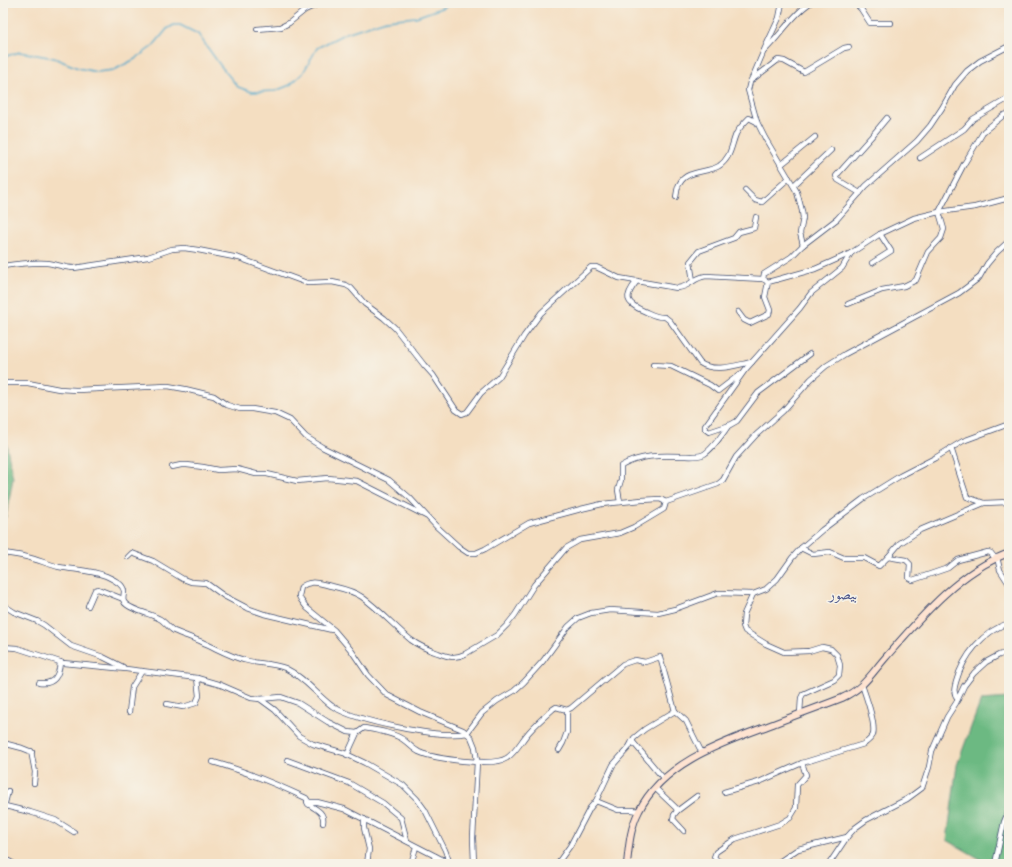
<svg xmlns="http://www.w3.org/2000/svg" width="1012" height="867" viewBox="0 0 1012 867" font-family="'Libre Bodoni',Amiri,serif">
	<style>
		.forest { fill: #6cb982; stroke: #447470 }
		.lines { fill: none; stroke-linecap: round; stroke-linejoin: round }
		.stream { stroke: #4da8cb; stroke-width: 1.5 }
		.street-casing { stroke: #3c496d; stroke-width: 6 }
		.secondary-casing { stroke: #3c496d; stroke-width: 8 }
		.street { stroke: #fff; stroke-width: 4.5 }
		.secondary { stroke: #fee3d1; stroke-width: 6 }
		.labels { text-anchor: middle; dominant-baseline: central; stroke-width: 3; stroke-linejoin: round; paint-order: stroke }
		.quarter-label { font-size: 15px; fill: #515a8d; stroke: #f7f3e8 }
	</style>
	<rect width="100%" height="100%" fill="#f7f3e8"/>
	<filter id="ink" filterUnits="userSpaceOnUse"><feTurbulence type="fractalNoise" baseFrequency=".025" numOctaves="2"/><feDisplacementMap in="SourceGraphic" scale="8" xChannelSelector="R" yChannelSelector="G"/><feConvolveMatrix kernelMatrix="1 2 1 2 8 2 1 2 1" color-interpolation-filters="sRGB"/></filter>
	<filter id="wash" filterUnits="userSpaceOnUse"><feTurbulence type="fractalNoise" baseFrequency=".012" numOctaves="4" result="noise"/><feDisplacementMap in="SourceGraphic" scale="16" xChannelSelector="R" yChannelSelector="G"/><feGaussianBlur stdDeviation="0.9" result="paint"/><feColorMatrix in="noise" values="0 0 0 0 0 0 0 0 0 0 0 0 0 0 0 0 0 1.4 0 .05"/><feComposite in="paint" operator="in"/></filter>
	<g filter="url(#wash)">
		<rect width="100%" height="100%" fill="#f4dec1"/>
		<g class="forest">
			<path d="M3,427L13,478L6,517H3Z"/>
			<path d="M1009,698V864H989L947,840L957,765L981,700Z"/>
		</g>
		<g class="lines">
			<path class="stream" d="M3,57L20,52L54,58L78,68L97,72L114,70L135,59L153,46L167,29L174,25H180L198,34L220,65L238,87L252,92L275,91L290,85L303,73L317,48L346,33L386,20L416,17L444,7L448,3"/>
		</g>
	</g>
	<g filter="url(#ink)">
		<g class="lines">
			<defs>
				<g id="street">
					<path d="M782,3L779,18L765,48L754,74L750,82L748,90L757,122L765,138L797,192L802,211L803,218L800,233L803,245"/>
					<path d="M855,3L861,9L870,23H891"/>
					<path d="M257,29L281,27L289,23L305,10L320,3"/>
					<path d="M1009,46L980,61L967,71L955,85L942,108L930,126L917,141L866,186L837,219L803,245L791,257L764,274L763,279L768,282L815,269L831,262L851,253L880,234L914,218L939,212L975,207L1009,198"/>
					<path d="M764,51C780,36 792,15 810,3"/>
					<path d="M753,79L778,60L784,61L804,72L844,48L849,47"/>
					<path d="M920,158L964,129L973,119L1009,98"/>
					<path d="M782,164L815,137"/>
					<path d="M794,185L831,150"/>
					<path d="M745,190L755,200L762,202L789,178"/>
					<path d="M860,193L838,180L836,176L871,137L887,118"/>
					<path d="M676,197C677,193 677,186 680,183C687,170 707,173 719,166C731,158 731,146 736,134C739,128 744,123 749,118L757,122"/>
					<path d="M872,263L891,251L880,234"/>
					<path d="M3,266C17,264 32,262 47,263C56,264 65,268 74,268L148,257L172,249L184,248L198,250L239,258L307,283L332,282L346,285L351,288L365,304L384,318L395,328L424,365L433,375L456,410L462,414L467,412L481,393L499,377L524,336L541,313L591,267H596L619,278L677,288C691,287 692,278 706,276L763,279"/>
					<path d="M637,281C624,297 625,303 644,311C651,314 657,318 665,317L670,321L700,363C715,373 736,365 752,362"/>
					<path d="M693,281L690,262L699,251L734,238L739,232L754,228L756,217"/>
					<path d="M848,304L882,290L904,286L916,280L928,252L941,238L944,229L939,212L964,164L984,131L1004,115L1009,114"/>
					<path d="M738,312L744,320L750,323L769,314L770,310L765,297L768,282"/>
					<path d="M810,354L758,393L737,421L730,425L709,432L705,429V426L745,370L800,308L811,293L842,268L851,253"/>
					<path d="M653,365L671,366L710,385L718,391L740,374"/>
					<path d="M3,383H28L59,389L76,390L168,386L185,389L214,396L227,405L240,409H252L275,413L290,420L306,437L322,447L389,480L410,498L436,526L459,547L468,553H476L485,549L529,523L581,509L602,504L642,500L660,499L666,502"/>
					<path d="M951,448L967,497L984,503L1009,502"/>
					<path d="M172,467L181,465H187L203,467L218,470L237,469L256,474H267L297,481L328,478L357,481L426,516"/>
					<path d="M620,502L618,490L621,480V466C640,455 660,455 681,456C688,456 696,457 702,455C711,452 723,433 729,425"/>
					<path d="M801,548L813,554L830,552L844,558H864L879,566L888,557L906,560L910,564L909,578L913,580L948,568L958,560L988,552L991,553L995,558"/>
					<path d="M3,553C11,554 19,555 27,557C38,560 48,564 59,567C75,570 91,570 106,576C112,579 123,583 124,591C124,597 121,601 127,605C137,612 150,613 160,619C165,622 169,628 174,631C183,635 193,638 202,642C216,648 229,656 244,660C257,664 273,663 285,668C304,677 316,694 332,706C355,721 441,739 467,733L482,713L497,701L514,691L524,682L543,661L568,627L578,618L591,613L610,610L658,613L675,609L718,593L753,594L766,589L777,579L792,558L801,548L822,530L863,499L900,476L935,458L963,441L1009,424"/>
					<path d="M128,557L132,553L153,561L183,579L191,582L206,583L224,596L247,608L264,614L332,630"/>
					<path d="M888,557L900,543L920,530L984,503"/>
					<path d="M997,557L1000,570L1009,584"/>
					<path d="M753,594L744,614L743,626L745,631L766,644L784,652L809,651L822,647L831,649L837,655L840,665L839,675L834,680L803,694L801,698L800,714"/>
					<path d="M3,605L14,612L37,621L44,625L71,646L103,657L123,667"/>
					<path d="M88,606L95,590L98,589L123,599"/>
					<path d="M3,647L17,648L63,663L126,669L197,678L221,685L251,698L260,699L281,697L298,703L328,722L348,732L357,733L364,728C376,730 396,733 405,741C410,745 413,749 419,752C435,759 493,767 507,758C517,751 521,741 529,732C536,724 545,716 553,709L556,707L567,710L571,708L623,664L635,660L645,662L660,657L675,711"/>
					<path d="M39,683C54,685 59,676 60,662"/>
					<path d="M260,699L275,710L299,736L313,744L344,753L365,763L403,785L417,799L425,810L445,850L450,864"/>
					<path d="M958,699C953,693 954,689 956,682C963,656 983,631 1009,623"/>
					<path d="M167,704L183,707L196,703L199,696L197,678"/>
					<path d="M129,712L132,687L142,671"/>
					<path d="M632,741L664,779"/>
					<path d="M3,743L22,748L32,752"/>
					<path d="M559,750L563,743L567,732V710"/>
					<path d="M31,751L35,772L34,783"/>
					<path d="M347,755L357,733"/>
					<path d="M287,760L349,783L383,803L401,818L407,841"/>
					<path d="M213,762C245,771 276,784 306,798L308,801"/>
					<path d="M655,788L676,808L677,811L674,815L673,819L684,831"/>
					<path d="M724,792L759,782L802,763L864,744C868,741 871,739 873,735C876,723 866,697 862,685"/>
					<path d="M596,801L613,765L629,747L634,738L645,729L675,711L686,721L702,753"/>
					<path d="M5,806L30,812L55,820L74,832"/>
					<path d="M3,811L8,791"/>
					<path d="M677,811L697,796"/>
					<path d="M364,819V828L369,849L367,864"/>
					<path d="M323,823C325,813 316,809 308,804L307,802H317L344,809L451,864"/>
					<path d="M847,837L855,828L866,820L907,799L922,788L929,767L932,751L947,717L956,703L964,686L974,673L986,662L999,655L1009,652"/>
					<path d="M3,858L14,864"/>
					<path d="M411,864L416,847"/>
					<path d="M433,864L435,856"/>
					<path d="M474,864L473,838L477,761L475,747L471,737L463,730L420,712L387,695L368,675L351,650L334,630L307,608L301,600L299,596L301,587C310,580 317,583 327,585C339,588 352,590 362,597C380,610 394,626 411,640C419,646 429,650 438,653C448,657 455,659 465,654L497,635L507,625L515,615L534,585L566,548L580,540L620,533L634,527L664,509L666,502L718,484L723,480L736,457L756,435L783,411L811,379L826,366L845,354L959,293L979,278L987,264L997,252L1009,241"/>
					<path d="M557,864L570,846L590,808L596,801L618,810H632L639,811"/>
					<path d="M724,864L717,860L714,857L716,852L735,839L780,824L790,818L796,808L797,785L806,775L802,763"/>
					<path d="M776,864L798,849L847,837L829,864"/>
					<path d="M995,864L1004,822L1009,810"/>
				</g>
				<path id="secondary" d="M627,864C629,846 630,828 639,811C664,761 725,742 773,724C796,715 819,707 842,698C864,688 871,674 886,657C920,618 959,571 1009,553"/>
			</defs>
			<use href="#street" class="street-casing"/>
			<use href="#secondary" class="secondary-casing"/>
			<use href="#street" class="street"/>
			<use href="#secondary" class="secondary"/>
		</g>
	</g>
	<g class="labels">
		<g class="quarter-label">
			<text x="843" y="594">بيصور</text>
		</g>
	</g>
	<rect width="1012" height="867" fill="none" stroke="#f7f3e8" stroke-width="16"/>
</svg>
